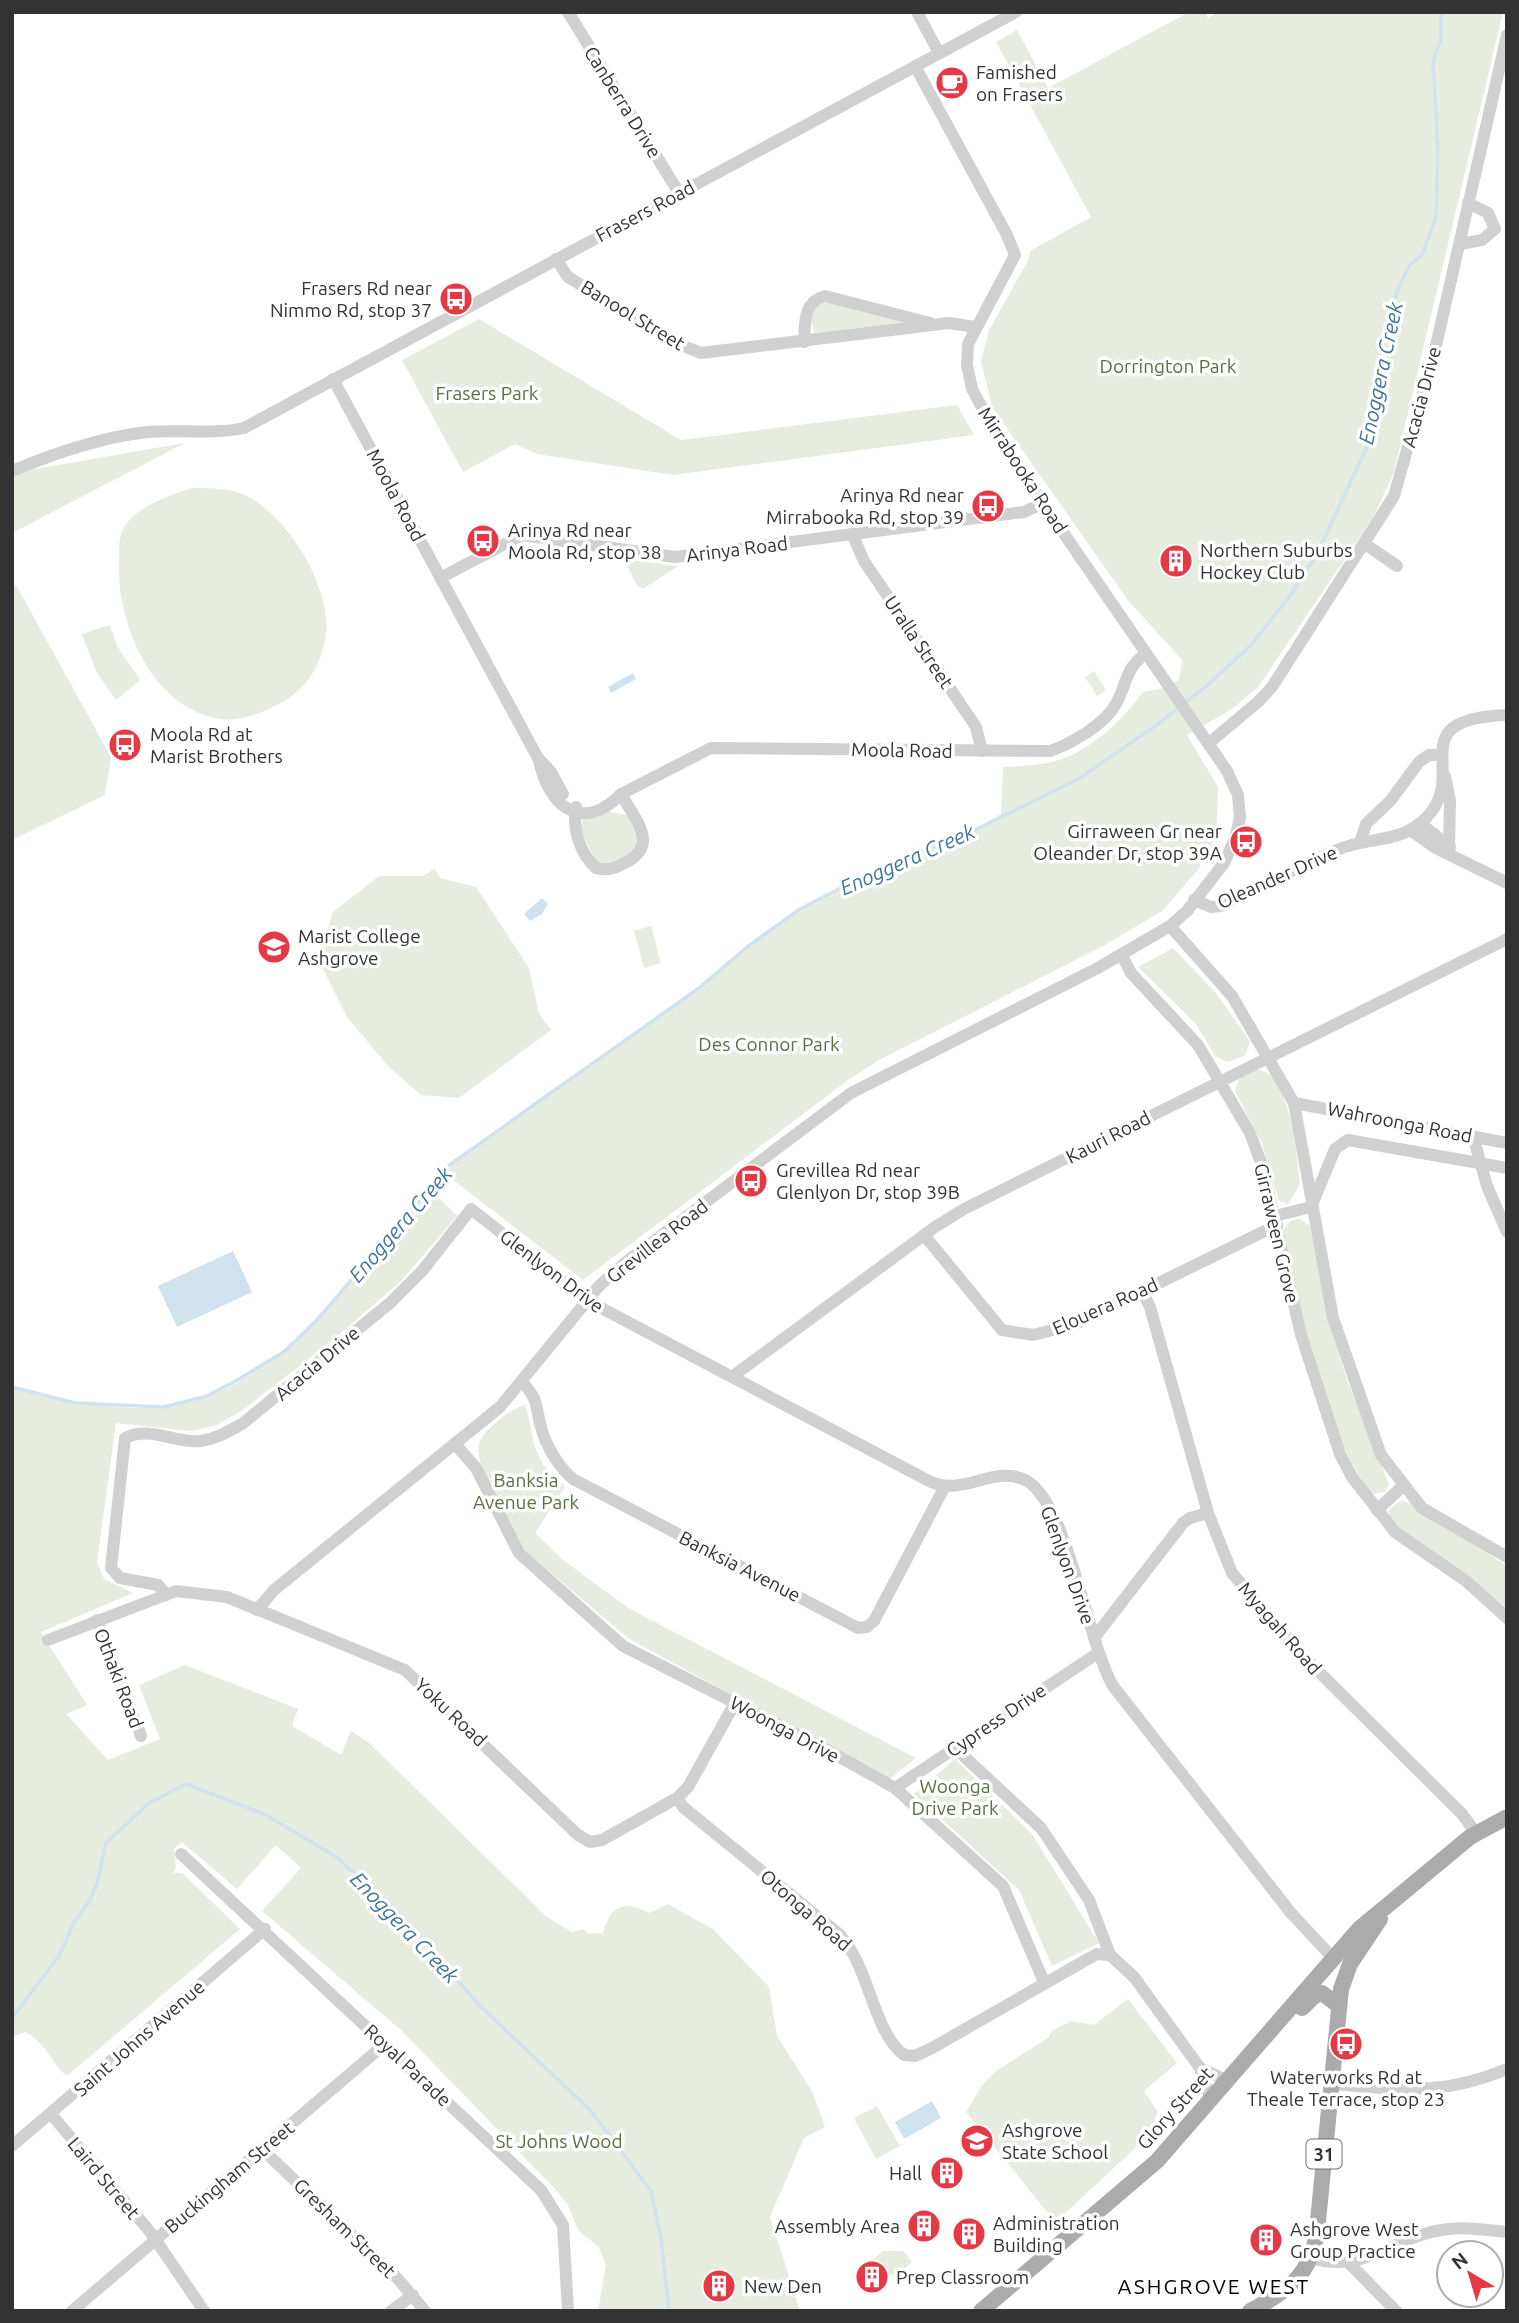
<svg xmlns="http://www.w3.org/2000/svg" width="1519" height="2323" viewBox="0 0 1519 2323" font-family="Ubuntu,sans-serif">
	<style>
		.green { fill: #e6ecdf }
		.water { fill: #cfe2ee }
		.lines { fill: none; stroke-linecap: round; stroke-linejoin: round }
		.stream { stroke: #cfe2ee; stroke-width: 3.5 }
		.minor { stroke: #d0d0d0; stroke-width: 12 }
		.major { stroke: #ababab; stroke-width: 16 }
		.labels { text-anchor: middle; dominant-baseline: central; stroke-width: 7; stroke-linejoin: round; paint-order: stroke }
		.shield { fill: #fff; stroke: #707070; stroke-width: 2 }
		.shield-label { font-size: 18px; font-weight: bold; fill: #333 }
		.poi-label { font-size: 19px; fill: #333; stroke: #fff; text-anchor: start }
		.street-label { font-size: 19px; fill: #333; stroke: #fff }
		.park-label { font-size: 19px; fill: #56703f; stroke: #fff }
		.water-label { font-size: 21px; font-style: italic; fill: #3f7597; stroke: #fff }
		.neighbourhood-label { font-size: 21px; letter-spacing: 2px; fill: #000; stroke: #fff }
	</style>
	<rect width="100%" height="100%" fill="#fff"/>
	<g class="green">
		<path d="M1189,12H1205L1208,18L1218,12H1503L1394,472L1373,518L1258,687L1232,709L1187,735L1218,787L1217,822L1212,845L1197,871L1162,911L1105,945L881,1059L848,1080L583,1280L443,1172L533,1103L699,988L747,947L800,909L887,864L969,833L1001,814L1003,767C1018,766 1033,766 1047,763C1087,755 1120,723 1143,692L1164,688L1179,680L1182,660L1127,599L992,407L981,361L989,330L1029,259L1030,251L1091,217L996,42L1017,30L1048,88Z"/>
		<path d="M827,302L906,322L815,333C808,319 812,306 827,302Z"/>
		<path d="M479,319L681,440L957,405L974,435L673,475L537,454L515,444L463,472L402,360Z"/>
		<path d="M185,443L12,533V468L35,469Z"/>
		<path d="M192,488C210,488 232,488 249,497C290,519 335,593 325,640C319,670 305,691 277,705C261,713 239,722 221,719C153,710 117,624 119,564C119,554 118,541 122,532C132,507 169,496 192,488Z"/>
		<path d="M624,559L678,566L643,589L636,584Z"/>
		<path d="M16,585L111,757L105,795L12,840V587Z"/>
		<path d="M110,625L117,646L140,680L116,700L96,671L82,634Z"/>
		<path d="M1094,671L1106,690L1097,696L1085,677Z"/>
		<path d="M605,811L627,815L638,838L634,852L609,865L597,862L580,830L583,819Z"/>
		<path d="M435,869L440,878L476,887L529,968L539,1013L551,1030L459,1098L421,1095L389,1067L347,1017L318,959L333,912L379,876H422Z"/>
		<path d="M651,926L661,963L644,968L634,931Z"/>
		<path d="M1173,948L1215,992L1250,1041L1245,1056L1227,1062L1215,1056L1196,1024L1138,967Z"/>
		<path d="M1254,1070C1290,1065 1297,1158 1300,1184L1288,1204L1279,1201L1261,1141L1235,1091L1240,1076Z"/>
		<path d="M429,1188L457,1216L401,1281L334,1339L243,1410L217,1425L192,1431L116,1423L97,1562L104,1579L133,1593L41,1632L87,1705L66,1714L108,1760L160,1739L139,1685L185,1665L298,1709L292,1726L341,1755L351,1731L368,1742L547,1917L572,1932L584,1929L589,1934L603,1933C610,1906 624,1899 649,1913L668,1904L713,1929L769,1987L777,2036L813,2093L825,2127L804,2138L770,2217L800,2311H598L606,2265L598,2246L578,2230L568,2205L555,2189L402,2031L262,1911L301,1868L276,1845L237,1889L182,1842L174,1849L176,1868L173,1873H182L240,1929L67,2076C49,2062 47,2042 25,2032L12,2037V1387C58,1399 116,1412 164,1407C279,1394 359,1267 429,1188Z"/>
		<path d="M1299,1218L1310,1226L1330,1326L1347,1380L1389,1484L1385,1492L1373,1494C1323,1435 1300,1307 1283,1231L1289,1222Z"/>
		<path d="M526,1405L534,1445L543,1465L565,1487L535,1533L563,1560L628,1608L916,1758L887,1781L628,1638L531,1556L520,1544L481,1465C479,1457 477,1451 479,1443C484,1430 511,1407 526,1405Z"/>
		<path d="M1400,1501L1411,1503L1507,1566V1610L1398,1527L1389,1515V1509Z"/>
		<path d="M955,1759L1032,1834L1099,1943L1052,1966L1019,1890L914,1794Z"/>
		<path d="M1128,1999L1177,2063L1144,2091L1158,2112L1147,2137L1059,2219L1052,2218L966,2112L982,2085L996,2071L1049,2037L1051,2031L1071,2021L1094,2025Z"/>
		<path d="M877,2106L900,2146L876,2159L854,2118Z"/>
		<path d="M883,2251H903L912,2262L899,2274L885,2275L872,2260Z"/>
	</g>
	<g class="water">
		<path d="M633,673L636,679L611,693L608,687Z"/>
		<path d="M542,898L548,904L542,914L530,921L524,914Z"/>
		<path d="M233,1251L252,1292L177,1327L158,1286Z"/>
		<path d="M932,2101L941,2118L904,2139L895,2122Z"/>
	</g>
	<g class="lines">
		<g class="stream">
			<path d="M12,1387L75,1403L164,1407L207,1396L239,1379L285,1351L318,1319L448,1166L699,988L747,947L800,909L887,864L969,833L1080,778L1158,724L1209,684L1252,644L1292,593L1317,554L1367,447L1376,400L1381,348L1396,294L1409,266L1422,255L1436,217L1438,149L1433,61L1441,39V12"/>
			<path d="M12,2018L59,1956L74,1922L89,1902L97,1884L106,1843L149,1803L186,1784L264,1814L335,1856L396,1910L479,2005L591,2111L651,2191L661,2238L669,2311"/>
		</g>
		<g class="minor">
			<path d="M568,12L679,193"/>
			<path d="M917,12L939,53"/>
			<path d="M1460,244L1482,240L1495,229L1488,213L1468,203"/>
			<path d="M556,259L568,277L681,345L701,353L949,323L975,327"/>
			<path d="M804,342C805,323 803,302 825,296L930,323"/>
			<path d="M333,379L539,760C548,806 582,834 621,794L711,748L1050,751C1071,744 1105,724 1116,704C1128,682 1124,670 1146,653"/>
			<path d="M12,471C55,453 101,437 147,432C180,429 211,435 244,428L1016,12"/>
			<path d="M852,534L864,561L976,727L982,751"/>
			<path d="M1365,544L1397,566"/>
			<path d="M440,578L522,535L675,557L1024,512L1043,503"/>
			<path d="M1209,743L1258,702L1272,687L1394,496L1435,350L1507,35"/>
			<path d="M540,760L551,772L563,794"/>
			<path d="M1445,776L1450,801L1449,845"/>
			<path d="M576,807C572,829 580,853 596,868C606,871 614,869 623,864C661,846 636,821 621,794"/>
			<path d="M1420,823L1450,847"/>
			<path d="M1410,830L1436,848L1507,883"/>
			<path d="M1360,843L1366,824L1391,800L1419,762L1429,755H1441"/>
			<path d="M1194,900L1211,907L1221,906C1261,887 1301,864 1342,848C1372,837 1401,843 1426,818C1471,773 1398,719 1507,715"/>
			<path d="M1170,926L1232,996L1294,1103L1333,1318L1381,1455L1422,1508L1507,1557"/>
			<path d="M1122,956L1131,973L1198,1045L1250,1133L1263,1168L1301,1335L1340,1454L1352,1477L1395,1532L1466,1581L1507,1618"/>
			<path d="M1294,1103L1507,1143"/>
			<path d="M1473,1136L1487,1186L1507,1232"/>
			<path d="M1275,1216L1311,1207L1335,1149L1348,1140L1507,1168"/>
			<path d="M924,1235L1002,1330L1033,1335L1075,1324L1277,1225"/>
			<path d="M1142,1291L1150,1307L1208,1513L1232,1573L1301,1654L1462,1814L1476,1833"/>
			<path d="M733,1376L935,1227L964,1209L1507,939"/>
			<path d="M522,1382C539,1400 535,1405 541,1427C545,1444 559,1468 573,1479L858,1628L867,1627L874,1621L944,1488"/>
			<path d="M456,1445L476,1468L519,1553L623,1646L829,1751L895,1788L1003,1886L1044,1982"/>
			<path d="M1377,1510L1404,1485"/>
			<path d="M166,1595L158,1585L120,1578L111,1568L125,1438C149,1425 176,1444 201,1441C216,1439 229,1431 242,1424L390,1303L422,1271L471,1209L588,1301L929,1481C963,1498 995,1463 1027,1481C1068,1505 1087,1641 1113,1686L1291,1913L1333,1958"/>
			<path d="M257,1610L274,1590L500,1407L599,1286L626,1262L851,1093L1096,969L1170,926L1187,911L1224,863L1235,839L1240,818L1238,795L1227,771L999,439L972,389L967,365L968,344L1015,255L1007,235L915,66"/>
			<path d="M97,1620L141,1736"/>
			<path d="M1094,1638L1183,1523L1190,1518L1208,1513"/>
			<path d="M48,1640L176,1591L227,1597L405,1670L578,1835L590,1842L602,1840L677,1798L688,1787L735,1703"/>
			<path d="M954,1747L1041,1828L1089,1900L1110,1955"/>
			<path d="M895,1788L1098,1653"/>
			<path d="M677,1798L683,1807L840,1935C870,1968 873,2032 904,2055L915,2056L932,2048L1086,1960L1097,1954L1110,1955L1134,1977L1200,2068L1211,2101"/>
			<path d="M181,1854L541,2190L563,2225L568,2311"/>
			<path d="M1200,2068L1228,2081"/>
			<path d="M1331,2084C1401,2089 1439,2097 1507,2069"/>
			<path d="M51,2114L151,2233L204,2311"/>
			<path d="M12,2146L265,1929"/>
			<path d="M262,2149L398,2279L425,2311"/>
			<path d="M1311,2258C1366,2274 1392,2238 1441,2230C1462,2226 1486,2230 1507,2232"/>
			<path d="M1349,2263L1396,2311"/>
			<path d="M72,2311L385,2044"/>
			<path d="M391,2311L413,2295"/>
		</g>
		<g class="major">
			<path d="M1302,2008L1314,1996L1322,1993L1339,2006"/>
			<path d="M981,2311L1157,2161L1359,1929L1470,1837L1507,1817"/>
			<path d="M1250,2311C1287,2292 1312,2274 1317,2231L1341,1989L1350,1964L1380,1919"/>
		</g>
	</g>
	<defs>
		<symbol id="cafe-disc" viewBox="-11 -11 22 22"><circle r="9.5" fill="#e63946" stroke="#fff"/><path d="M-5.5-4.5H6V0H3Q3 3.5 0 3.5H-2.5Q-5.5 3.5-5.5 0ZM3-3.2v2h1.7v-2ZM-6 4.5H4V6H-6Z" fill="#fff"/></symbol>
		<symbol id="bus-disc" viewBox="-11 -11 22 22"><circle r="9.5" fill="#e63946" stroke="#fff"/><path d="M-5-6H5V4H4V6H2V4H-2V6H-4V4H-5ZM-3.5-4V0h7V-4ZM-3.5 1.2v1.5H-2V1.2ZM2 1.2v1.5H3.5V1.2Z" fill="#fff"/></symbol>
		<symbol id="building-disc" viewBox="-11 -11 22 22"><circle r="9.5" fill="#e63946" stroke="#fff"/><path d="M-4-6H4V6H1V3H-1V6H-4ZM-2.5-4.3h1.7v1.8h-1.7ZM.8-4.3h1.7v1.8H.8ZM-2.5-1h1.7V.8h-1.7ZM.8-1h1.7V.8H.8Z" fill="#fff"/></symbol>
		<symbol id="school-disc" viewBox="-11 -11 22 22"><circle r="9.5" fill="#e63946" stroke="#fff"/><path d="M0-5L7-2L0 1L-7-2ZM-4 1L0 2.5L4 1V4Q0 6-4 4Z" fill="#fff"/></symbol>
	</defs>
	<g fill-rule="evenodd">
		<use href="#cafe-disc" x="933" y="64" width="38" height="38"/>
		<use href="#bus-disc" x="437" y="280" width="38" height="38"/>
		<use href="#bus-disc" x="969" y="487" width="38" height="38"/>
		<use href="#bus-disc" x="464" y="522" width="38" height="38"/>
		<use href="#building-disc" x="1157" y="542" width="38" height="38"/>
		<use href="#bus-disc" x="106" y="726" width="38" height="38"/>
		<use href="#bus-disc" x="1227" y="823" width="38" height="38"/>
		<use href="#school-disc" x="255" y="928" width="38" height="38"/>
		<use href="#bus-disc" x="732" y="1162" width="38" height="38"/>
		<use href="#bus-disc" x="1327" y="2025" width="38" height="38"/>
		<use href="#school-disc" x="958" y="2122" width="38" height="38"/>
		<use href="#building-disc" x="928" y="2154" width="38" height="38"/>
		<use href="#building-disc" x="905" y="2207" width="38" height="38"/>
		<use href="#building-disc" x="950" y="2215" width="38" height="38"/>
		<use href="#building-disc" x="1247" y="2221" width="38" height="38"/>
		<use href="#building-disc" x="853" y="2258" width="38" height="38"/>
		<use href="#building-disc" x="700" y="2267" width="38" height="38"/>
	</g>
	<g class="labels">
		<rect class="shield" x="1306.5" y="2139.5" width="35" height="29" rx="5"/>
		<g class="shield-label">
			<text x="1324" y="2154">31</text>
		</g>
		<g class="poi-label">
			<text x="976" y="72">Famished<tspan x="976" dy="22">on Frasers</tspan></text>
			<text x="432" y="288" text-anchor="end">Frasers Rd near<tspan x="432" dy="22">Nimmo Rd, stop 37</tspan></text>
			<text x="964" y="495" text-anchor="end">Arinya Rd near<tspan x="964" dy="22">Mirrabooka Rd, stop 39</tspan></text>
			<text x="508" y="530">Arinya Rd near<tspan x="508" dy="22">Moola Rd, stop 38</tspan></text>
			<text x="1200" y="550">Northern Suburbs<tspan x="1200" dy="22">Hockey Club</tspan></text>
			<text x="150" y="734">Moola Rd at<tspan x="150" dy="22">Marist Brothers</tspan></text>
			<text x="1222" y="831" text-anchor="end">Girraween Gr near<tspan x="1222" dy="22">Oleander Dr, stop 39A</tspan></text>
			<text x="298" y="936">Marist College<tspan x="298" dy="22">Ashgrove</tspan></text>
			<text x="776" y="1170">Grevillea Rd near<tspan x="776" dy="22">Glenlyon Dr, stop 39B</tspan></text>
			<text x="1346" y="2077" text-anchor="middle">Waterworks Rd at<tspan x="1346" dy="22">Theale Terrace, stop 23</tspan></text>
			<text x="1002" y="2130">Ashgrove<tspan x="1002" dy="22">State School</tspan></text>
			<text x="922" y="2173" text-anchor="end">Hall</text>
			<text x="993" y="2223">Administration<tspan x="993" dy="22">Building</tspan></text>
			<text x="900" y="2226" text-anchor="end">Assembly Area</text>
			<text x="1290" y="2229">Ashgrove West<tspan x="1290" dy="22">Group Practice</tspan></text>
			<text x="896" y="2277">Prep Classroom</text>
			<text x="744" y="2286">New Den</text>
		</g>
		<g class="street-label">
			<text transform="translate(623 102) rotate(58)">Canberra Drive</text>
			<text transform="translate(645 211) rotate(-28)">Frasers Road</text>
			<text transform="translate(633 315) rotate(31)">Banool Street</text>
			<text transform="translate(1421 397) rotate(-75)">Acacia Drive</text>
			<text transform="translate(1023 470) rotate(57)">Mirrabooka Road</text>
			<text transform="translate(396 495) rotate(62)">Moola Road</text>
			<text transform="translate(737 549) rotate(-7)">Arinya Road</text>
			<text transform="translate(919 642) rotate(56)">Uralla Street</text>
			<text transform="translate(902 750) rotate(1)">Moola Road</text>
			<text transform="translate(1277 877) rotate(-24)">Oleander Drive</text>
			<text transform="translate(1400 1122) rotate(11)">Wahroonga Road</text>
			<text transform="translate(1108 1137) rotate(-27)">Kauri Road</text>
			<text transform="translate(1277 1233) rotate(77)">Girraween Grove</text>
			<text transform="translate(657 1241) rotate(-38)">Grevillea Road</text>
			<text transform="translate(552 1271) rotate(37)">Glenlyon Drive</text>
			<text transform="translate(1105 1306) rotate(-24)">Elouera Road</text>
			<text transform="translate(317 1363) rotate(-40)">Acacia Drive</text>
			<text transform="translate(1068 1565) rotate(70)">Glenlyon Drive</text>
			<text transform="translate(740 1566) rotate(27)">Banksia Avenue</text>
			<text transform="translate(1280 1628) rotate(49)">Myagah Road</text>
			<text transform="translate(119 1678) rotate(69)">Othaki Road</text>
			<text transform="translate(451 1712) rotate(43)">Yoku Road</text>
			<text transform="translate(996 1720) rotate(-34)">Cypress Drive</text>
			<text transform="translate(785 1729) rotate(28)">Woonga Drive</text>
			<text transform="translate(806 1910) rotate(41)">Otonga Road</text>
			<text transform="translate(139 2038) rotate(-41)">Saint Johns Avenue</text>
			<text transform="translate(408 2065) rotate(43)">Royal Parade</text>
			<text transform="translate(1175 2108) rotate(-48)">Glory Street</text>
			<text transform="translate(229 2177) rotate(-40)">Buckingham Street</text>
			<text transform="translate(104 2178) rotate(50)">Laird Street</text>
			<text transform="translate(345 2228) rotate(44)">Gresham Street</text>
		</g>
		<g class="park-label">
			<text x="1168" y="366">Dorrington Park</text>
			<text x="487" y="393">Frasers Park</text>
			<text x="769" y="1044">Des Connor Park</text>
			<text x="526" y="1480">Banksia<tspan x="526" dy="22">Avenue Park</tspan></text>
			<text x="955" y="1786">Woonga<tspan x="955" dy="22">Drive Park</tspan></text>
			<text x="559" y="2141">St Johns Wood</text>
		</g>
		<g class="water-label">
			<text transform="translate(1380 373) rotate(-78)">Enoggera Creek</text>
			<text transform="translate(907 859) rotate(-24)">Enoggera Creek</text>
			<text transform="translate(400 1224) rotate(-49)">Enoggera Creek</text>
			<text transform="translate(405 1927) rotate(46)">Enoggera Creek</text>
		</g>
		<g class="neighbourhood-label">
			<text x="1214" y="2286">ASHGROVE WEST</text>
		</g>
	</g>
	<rect width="1519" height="2323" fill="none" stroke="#333333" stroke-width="28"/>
	<g transform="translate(1470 2274) rotate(322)"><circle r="33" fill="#ffffff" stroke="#adadad" stroke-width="2"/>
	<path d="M0-5L12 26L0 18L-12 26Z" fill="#e63946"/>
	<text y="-10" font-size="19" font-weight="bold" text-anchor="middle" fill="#333333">N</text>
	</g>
</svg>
